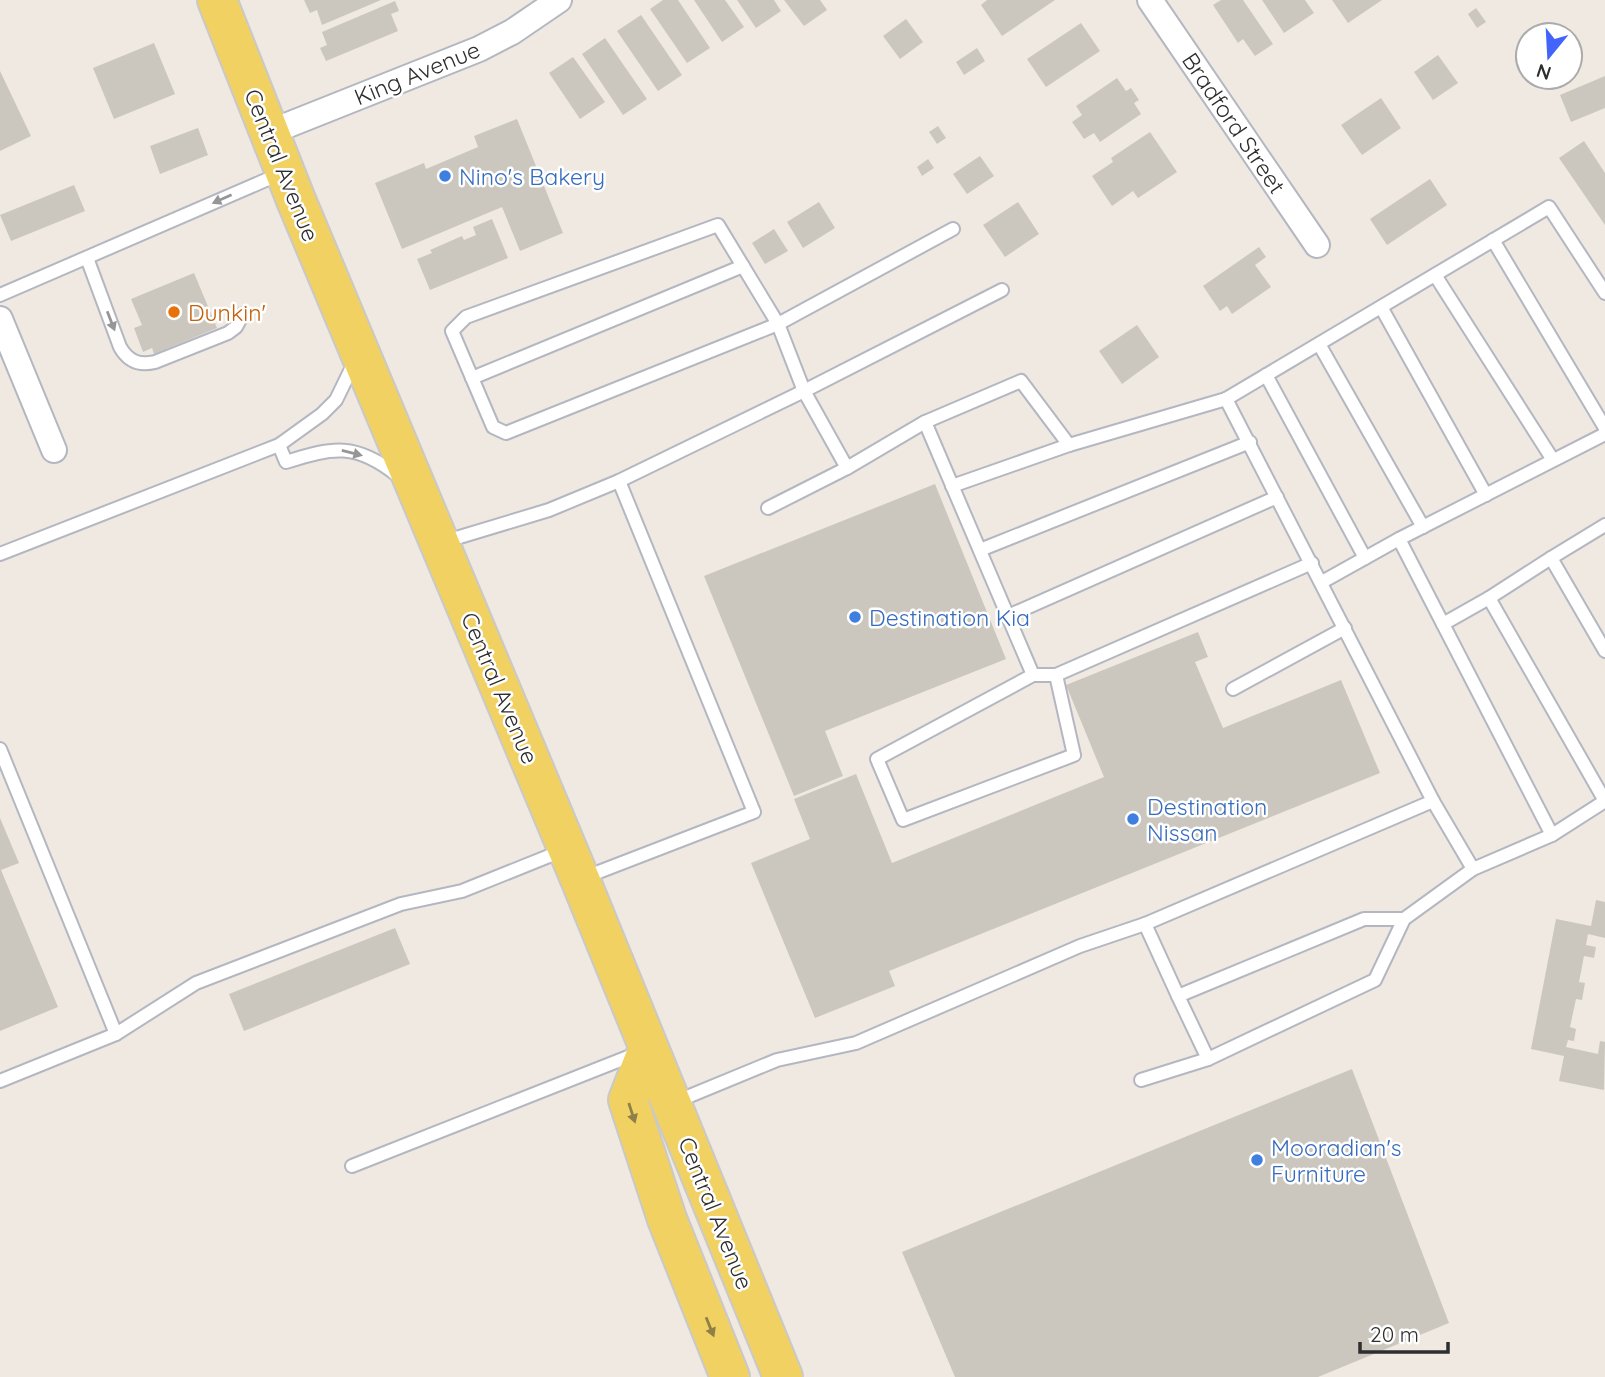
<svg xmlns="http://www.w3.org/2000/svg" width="1605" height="1377" viewBox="0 0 1605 1377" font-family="Quicksand,sans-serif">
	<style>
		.building { fill: #cbc7bf }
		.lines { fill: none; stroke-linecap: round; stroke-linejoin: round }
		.service-casing { stroke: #b4b7c1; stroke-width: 16 }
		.minor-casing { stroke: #b4b7c1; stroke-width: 28 }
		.primary-casing { stroke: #c9c9c9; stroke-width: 42 }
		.service { stroke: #fff; stroke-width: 12 }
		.minor { stroke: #fff; stroke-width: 24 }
		.primary { stroke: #f2d163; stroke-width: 38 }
		.oneway { fill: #969696 }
		.oneway2 { fill: #908048 }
		.shop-dot { fill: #3f7fe0; stroke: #fff; stroke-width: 2.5 }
		.food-dot { fill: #e8710a; stroke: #fff; stroke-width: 2.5 }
		.labels { text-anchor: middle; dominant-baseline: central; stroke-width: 5; stroke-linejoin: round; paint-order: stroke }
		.street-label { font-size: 23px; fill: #2e2e2e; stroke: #fff }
		.shop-label { font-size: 23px; fill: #366cbe; stroke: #fff; text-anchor: start }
		.food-label { font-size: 23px; fill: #c56008; stroke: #fff; text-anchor: start }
	</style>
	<rect width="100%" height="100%" fill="#efe9e1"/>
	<g class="building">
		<path d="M304,0H381L322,25L317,10L310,13Z"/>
		<path d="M663,0H678L710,48L687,63L650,9Z"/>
		<path d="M694,0H725L744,27L722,42Z"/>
		<path d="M737,0H774L781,11L756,28Z"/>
		<path d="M784,0H820L827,10L804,26Z"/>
		<path d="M987,0H1055L1002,36L981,5Z"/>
		<path d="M1221,0H1243L1273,44L1255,56L1243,39L1238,43L1213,5Z"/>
		<path d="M1262,0H1305L1314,13L1284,33Z"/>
		<path d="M1332,0H1382L1348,23Z"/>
		<path d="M395,1L399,11L391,14L398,31L326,61L320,48L327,45L322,32Z"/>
		<path d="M1476,8L1486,22L1477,28L1468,14Z"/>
		<path d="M641,15L682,75L658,91L617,31Z"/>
		<path d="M906,19L923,42L900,59L883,36Z"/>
		<path d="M1081,23L1100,51L1046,87L1027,59Z"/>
		<path d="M605,38L647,99L623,115L582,54Z"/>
		<path d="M154,43L175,94L114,119L93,68Z"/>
		<path d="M977,48L985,61L964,75L956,62Z"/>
		<path d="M1438,55L1458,83L1433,100L1414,72Z"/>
		<path d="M573,57L605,102L580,119L549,73Z"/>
		<path d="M0,71L31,136L0,151Z"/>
		<path d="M1605,76V108L1571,122L1560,95Z"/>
		<path d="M1117,78L1126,91L1131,88L1139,100L1134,103L1141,114L1100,142L1094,133L1084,139L1072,122L1082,115L1076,106Z"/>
		<path d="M1381,98L1401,128L1362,155L1341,125Z"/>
		<path d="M517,119L563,233L520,251L502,207L402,249L375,183L424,163L426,169L478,147L474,136Z"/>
		<path d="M938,126L946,138L937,144L929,132Z"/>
		<path d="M198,128L208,155L160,174L150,146Z"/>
		<path d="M1150,132L1177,172L1138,198L1133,191L1112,206L1092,176L1113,162L1111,158Z"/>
		<path d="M1584,141L1605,173V225L1559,158Z"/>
		<path d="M980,156L994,176L967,194L953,174Z"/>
		<path d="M928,159L934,168L922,176L917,167Z"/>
		<path d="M1430,179L1447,205L1387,245L1370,219Z"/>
		<path d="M74,185L85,211L11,241L0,215Z"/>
		<path d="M819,202L835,228L803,248L787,222Z"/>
		<path d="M1018,202L1039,234L1005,257L983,225Z"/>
		<path d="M492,219L508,258L430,290L417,259L432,253L430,250L462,236L464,240L476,235L473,227Z"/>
		<path d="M774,229L788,251L765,264L752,243Z"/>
		<path d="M1259,247L1266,257L1255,265L1271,287L1232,314L1227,306L1220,311L1203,286Z"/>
		<path d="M194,273L217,328L154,354L152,348L143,352L134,328L142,325L131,299Z"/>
		<path d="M1137,325L1159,357L1122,384L1099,351Z"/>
		<path d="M935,484L1006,659L825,731L843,776L794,796L704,576Z"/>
		<path d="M1198,632L1208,657L1195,662L1223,728L1341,680L1380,773L889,971L895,986L815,1018L751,863L810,839L794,799L856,774L892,863L1104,777L1066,685Z"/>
		<path d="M0,818L19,863L1,870L58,1007L0,1031Z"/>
		<path d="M1596,900L1605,902V938L1588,934L1586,945L1596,947L1594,958L1584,956L1579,982L1585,983L1582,1000L1576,999L1570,1027L1576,1029L1574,1041L1568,1040L1566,1047L1598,1054L1600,1041L1605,1042L1604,1090L1559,1081L1564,1056L1531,1049L1556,919L1591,926Z"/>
		<path d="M395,928L410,964L244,1031L229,994Z"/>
		<path d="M1352,1069L1449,1323L1318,1377H955L902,1252Z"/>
	</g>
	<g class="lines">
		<defs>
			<g id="service">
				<path d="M718,225L778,324L506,433L493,427L452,331L466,317Z"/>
				<path d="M1493,240L1605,428"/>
				<path d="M87,258L120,347C128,361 139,366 155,362L228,333L236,327L243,314"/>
				<path d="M1435,275L1553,460"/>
				<path d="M0,295L282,173"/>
				<path d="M1381,307L1486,495"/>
				<path d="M1319,344L1423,527"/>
				<path d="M1266,375L1365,558"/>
				<path d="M472,378L743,266"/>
				<path d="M1226,399L1549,207L1605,293"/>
				<path d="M925,422L1033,675H1056L1312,563"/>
				<path d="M279,445L286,462C333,447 356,442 398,476"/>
				<path d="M952,486L1069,445"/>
				<path d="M768,508L847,468"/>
				<path d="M1605,525L1551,558L1605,651"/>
				<path d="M1399,539L1552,835"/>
				<path d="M443,542L549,510L619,481L804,391L1002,290"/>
				<path d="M980,550L1250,442"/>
				<path d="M0,554L279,445L322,414L336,400L355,361"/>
				<path d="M1322,582L1399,539L1605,434"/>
				<path d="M1008,616L1277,497"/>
				<path d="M1443,624L1489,598"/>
				<path d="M1033,675L877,759L903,820L1074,755L1056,675"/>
				<path d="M1233,689L1345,628"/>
				<path d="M0,749L116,1034"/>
				<path d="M1433,801L1473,869L1552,835L1605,801L1489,598L1551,558"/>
				<path d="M583,878L754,812L619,481"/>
				<path d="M1404,919L1375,980L1208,1059L1178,996L1364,919H1404L1473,869"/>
				<path d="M1145,924L1178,996"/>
				<path d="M1141,1080L1208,1059"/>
				<path d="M0,1081L116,1034L196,983L401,904L462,891L564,850"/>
				<path d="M675,1102L777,1060L856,1043L1080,946L1145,924L1433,801L1226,399L1069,445L1021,381L925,422L847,468L804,391L778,324L953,229"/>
				<path d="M352,1166L638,1053"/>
			</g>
			<g id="minor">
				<path d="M1150,0L1317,245"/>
				<path d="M268,133L479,49L512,32L559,0"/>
				<path d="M0,319L54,450"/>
			</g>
			<g id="primary">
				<path d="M217,0L296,200L580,879L783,1377"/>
				<path d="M648,1049L628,1100L667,1219L730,1377"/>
			</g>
		</defs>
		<use href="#service" class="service-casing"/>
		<use href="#minor" class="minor-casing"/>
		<use href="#primary" class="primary-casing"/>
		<use href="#service" class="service"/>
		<use href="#minor" class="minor"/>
		<use href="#primary" class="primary"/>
	</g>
	<defs><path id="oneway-solid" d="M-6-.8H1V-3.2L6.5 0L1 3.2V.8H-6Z" transform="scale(1.75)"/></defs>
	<g class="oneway">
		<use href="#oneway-solid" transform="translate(222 199) rotate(156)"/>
		<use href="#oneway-solid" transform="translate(111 321) rotate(69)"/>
		<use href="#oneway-solid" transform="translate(352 453) rotate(14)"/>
	</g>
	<g class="oneway2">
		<use href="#oneway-solid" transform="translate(632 1113) rotate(72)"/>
		<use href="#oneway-solid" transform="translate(710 1327) rotate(68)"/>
	</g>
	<g class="shop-dot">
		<circle cx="445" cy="176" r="7"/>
		<circle cx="855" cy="617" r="7"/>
		<circle cx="1133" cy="819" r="7"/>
		<circle cx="1257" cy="1160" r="7"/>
	</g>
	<circle class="food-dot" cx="174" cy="312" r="7"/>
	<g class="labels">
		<g class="street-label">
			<text transform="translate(417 73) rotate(-22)">King Avenue</text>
			<text transform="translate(1234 123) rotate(56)">Bradford Street</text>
			<text transform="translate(282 165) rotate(68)">Central Avenue</text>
			<text transform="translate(500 688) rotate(67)">Central Avenue</text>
			<text transform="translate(716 1213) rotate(68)">Central Avenue</text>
		</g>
		<g class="shop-label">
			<text x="459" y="176">Nino's Bakery</text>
			<text x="869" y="617">Destination Kia</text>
			<text x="1147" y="806">Destination<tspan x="1147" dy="26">Nissan</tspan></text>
			<text x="1271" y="1147">Mooradian's<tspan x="1271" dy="26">Furniture</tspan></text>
		</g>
		<g class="food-label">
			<text x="188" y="312">Dunkin'</text>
		</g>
	</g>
	<g transform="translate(1549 56) rotate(198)"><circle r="33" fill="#ffffff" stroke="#ababab" stroke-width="2"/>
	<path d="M0-5L12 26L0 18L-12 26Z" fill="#4264fb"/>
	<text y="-10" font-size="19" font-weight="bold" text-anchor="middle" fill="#2e2e2e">N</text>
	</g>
	<path d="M1360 1342v10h88v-10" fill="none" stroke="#2e2e2e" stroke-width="3.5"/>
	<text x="1370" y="1342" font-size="21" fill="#2e2e2e" stroke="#ffffff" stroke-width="5" paint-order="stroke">20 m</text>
</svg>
